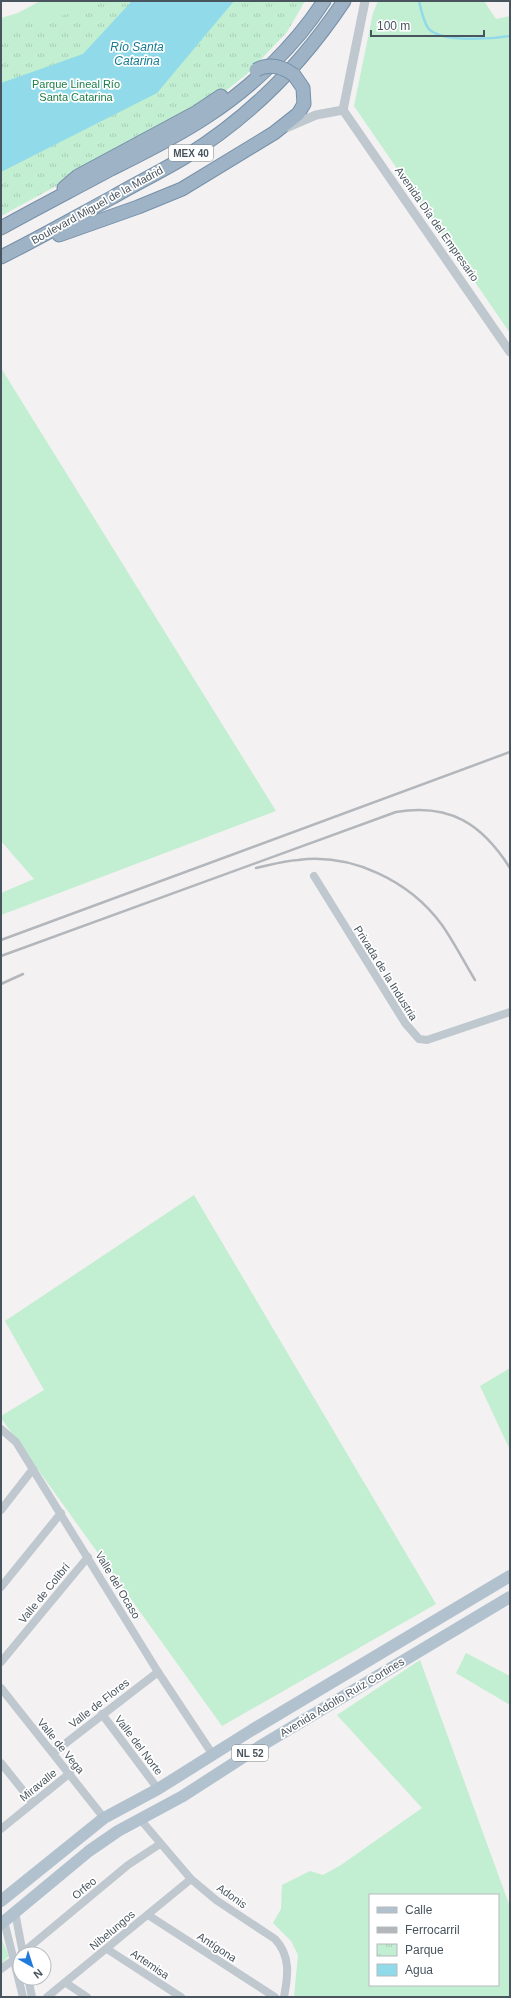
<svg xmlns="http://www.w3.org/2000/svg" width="511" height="1998" viewBox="0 0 511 1998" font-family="Arial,sans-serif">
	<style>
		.grass { fill: #c2eed1; fill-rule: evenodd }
		.park { fill: url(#park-tufts) }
		.water { fill: #91dae9 }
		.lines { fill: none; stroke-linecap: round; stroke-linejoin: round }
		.stream { stroke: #91dae9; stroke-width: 2.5 }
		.trunk-casing { stroke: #7690a9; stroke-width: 15 }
		.minor { stroke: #bfc8cf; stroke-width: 8 }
		.tertiary { stroke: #bfc8cf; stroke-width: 9 }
		.primary { stroke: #b2c1ce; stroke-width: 12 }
		.trunk { stroke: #9eb3c6; stroke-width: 13 }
		.rail { stroke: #b3b6bb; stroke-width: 2.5 }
		.trunk-bridge-casing { stroke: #7690a9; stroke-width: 15; stroke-linecap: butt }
		.trunk-bridge { stroke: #9eb3c6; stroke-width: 13 }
		.labels { text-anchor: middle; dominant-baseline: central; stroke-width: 3.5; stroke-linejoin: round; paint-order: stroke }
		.shield { fill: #fff; stroke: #80888e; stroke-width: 1 }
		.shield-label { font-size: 10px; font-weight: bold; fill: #49555e }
		.park-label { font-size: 11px; fill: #1b7d49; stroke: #fff }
		.street-label { font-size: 11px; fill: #49555e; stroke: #fff }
		.water-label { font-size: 12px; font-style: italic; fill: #127b90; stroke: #fff }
	</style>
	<defs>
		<pattern id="park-tufts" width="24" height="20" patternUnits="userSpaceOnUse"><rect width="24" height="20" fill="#c2eed1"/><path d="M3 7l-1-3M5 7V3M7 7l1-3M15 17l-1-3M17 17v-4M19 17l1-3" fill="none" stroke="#a8ceb6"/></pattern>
	</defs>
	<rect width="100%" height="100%" fill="#f3f1f1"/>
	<g class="grass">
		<path d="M40,1H131L1,89V18L18,13Z"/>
		<path d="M378,1H484L496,19L510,16V333L354,106L373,13Z"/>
		<path d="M1,368L276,811L1,915V893L34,879L1,841Z"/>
		<path d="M194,1195L436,1604L222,1726L1,1418V1416L44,1390L5,1321Z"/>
		<path d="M510,1368V1450L480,1386Z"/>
		<path d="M466,1653L510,1676V1705L456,1673Z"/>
		<path d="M420,1660L510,1907V1997H294L298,1955L291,1941L273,1923L281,1909L282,1885L310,1871L323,1875L341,1865L422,1808L337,1715ZM370,1895H498V1985H370Z"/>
		<path d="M1,1938L9,1956L1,1964Z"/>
	</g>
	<path class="park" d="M103,1H305L287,32L247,74L213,101L1,216V30L93,8Z"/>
	<path class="water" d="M132,1H234L157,93L1,172V83L83,54Z"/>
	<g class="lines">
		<path class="stream" d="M419,1C421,10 423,20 428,28C440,43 492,39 510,36"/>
		<defs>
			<g id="trunk">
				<path d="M64,188L78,176L197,112L221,96"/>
				<path d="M1,228C37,208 74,189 111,169C143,153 176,137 206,117C251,88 295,46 324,1"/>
				<path d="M59,235L138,207L182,189L274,133L298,114L304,104L303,88L294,75"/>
				<path d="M1,257C39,238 76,217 113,197C137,183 162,171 185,157C250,117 302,64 344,1"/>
			</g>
		</defs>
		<use href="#trunk" class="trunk-casing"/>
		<g class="minor">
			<path d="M314,876L405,1023L419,1039L427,1040L510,1012"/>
			<path d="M1,1429L16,1442L158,1672L213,1755"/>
			<path d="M1,1510L33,1469"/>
			<path d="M1,1587L61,1513"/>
			<path d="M1,1662L88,1557"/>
			<path d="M1,1688L104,1818"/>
			<path d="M102,1714L158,1789"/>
			<path d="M53,1753L158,1672"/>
			<path d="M1,1763L33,1803"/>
			<path d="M140,1819L191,1879L216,1900L275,1939C291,1956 288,1976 284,1997"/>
			<path d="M1,1829L70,1773"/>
			<path d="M15,1912L23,1954"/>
			<path d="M148,1915L275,1997"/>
			<path d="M4,1921L23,1997"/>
			<path d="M107,1949L181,1997"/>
			<path d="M21,1954L128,1865L160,1844"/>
			<path d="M1,1969L16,1958"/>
			<path d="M28,1978L32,1997"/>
			<path d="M66,1983L87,1997"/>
			<path d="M47,1997L191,1879"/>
		</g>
		<g class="tertiary">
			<path d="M343,110L510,352"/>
			<path d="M343,110L365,1"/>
			<path d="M288,127L316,115L343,110"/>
		</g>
		<g class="primary">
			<path d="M1,1901L104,1818L158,1789L252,1730L510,1576"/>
			<path d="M1,1924L89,1851L118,1831L183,1796L259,1747L510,1597"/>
		</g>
		<use href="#trunk" class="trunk"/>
		<g class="rail">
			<path d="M256,868C270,865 283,861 298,860C352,853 410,881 442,925C454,942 464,962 475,980"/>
			<path d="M1,940L510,752"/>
			<path d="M1,956L396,812C450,803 482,824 510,868"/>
			<path d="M1,984L23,974"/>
		</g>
		<defs>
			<path id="trunk-bridge" d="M256,70C269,63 282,66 294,75"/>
		</defs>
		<use href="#trunk-bridge" class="trunk-bridge-casing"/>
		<use href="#trunk-bridge" class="trunk-bridge"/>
	</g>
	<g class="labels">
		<g class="shield">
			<rect x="169" y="145" width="44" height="16" rx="3"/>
			<rect x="232" y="1745" width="36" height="16" rx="3"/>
		</g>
		<g class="shield-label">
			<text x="191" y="153">MEX 40</text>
			<text x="250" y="1753">NL 52</text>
		</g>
		<g class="park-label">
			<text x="76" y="84">Parque Lineal Río<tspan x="76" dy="13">Santa Catarina</tspan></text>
		</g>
		<g class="street-label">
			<text transform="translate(97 205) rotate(-29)">Boulevard Miguel de la Madrid</text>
			<text transform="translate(437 224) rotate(55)">Avenida Día del Empresario</text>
			<text transform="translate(386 973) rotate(58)">Privada de la Industria</text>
			<text transform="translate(118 1585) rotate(59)">Valle del Ocaso</text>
			<text transform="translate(44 1593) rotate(-51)">Valle de Colibrí</text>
			<text transform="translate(342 1697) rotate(-31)">Avenida Adolfo Ruíz Cortines</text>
			<text transform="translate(99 1703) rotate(-38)">Valle de Flores</text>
			<text transform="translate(139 1745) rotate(53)">Valle del Norte</text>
			<text transform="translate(61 1746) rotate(51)">Valle de Vega</text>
			<text transform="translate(38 1785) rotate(-39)">Miravalle</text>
			<text transform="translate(84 1888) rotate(-40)">Orfeo</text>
			<text transform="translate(232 1896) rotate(35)">Adonis</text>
			<text transform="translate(112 1930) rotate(-40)">Nibelungos</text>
			<text transform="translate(217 1947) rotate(33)">Antígona</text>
			<text transform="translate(150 1964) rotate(34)">Artemisa</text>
		</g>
		<g class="water-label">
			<text x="137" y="47">Río Santa<tspan x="137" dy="14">Catarina</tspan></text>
		</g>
	</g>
	<rect width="511" height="1998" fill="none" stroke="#49555e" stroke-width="4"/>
	<rect x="369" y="1894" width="130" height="92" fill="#ffffff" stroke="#b6bbbf"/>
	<rect x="377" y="1907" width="20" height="6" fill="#b2c1ce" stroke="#b6bbbf"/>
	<text x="405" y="1914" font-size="12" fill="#49555e">Calle</text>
	<rect x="377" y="1927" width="20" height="6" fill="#b3b6bb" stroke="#b6bbbf"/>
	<text x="405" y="1934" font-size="12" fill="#49555e">Ferrocarril</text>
	<rect x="377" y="1944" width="20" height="12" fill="url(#park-tufts)" stroke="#b6bbbf"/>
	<text x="405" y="1954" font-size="12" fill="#49555e">Parque</text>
	<rect x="377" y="1964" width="20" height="12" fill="#91dae9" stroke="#b6bbbf"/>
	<text x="405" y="1974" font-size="12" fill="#49555e">Agua</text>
	<g transform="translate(32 1966) rotate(141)"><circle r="19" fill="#ffffff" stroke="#b6bbbf"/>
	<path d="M0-3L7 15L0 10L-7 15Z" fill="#217add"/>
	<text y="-6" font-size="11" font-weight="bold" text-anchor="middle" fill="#49555e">N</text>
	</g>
	<path d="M371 30v6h113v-6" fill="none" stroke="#49555e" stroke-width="2"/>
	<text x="377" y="30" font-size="12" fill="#49555e" stroke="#ffffff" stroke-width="3" paint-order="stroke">100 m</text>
</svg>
